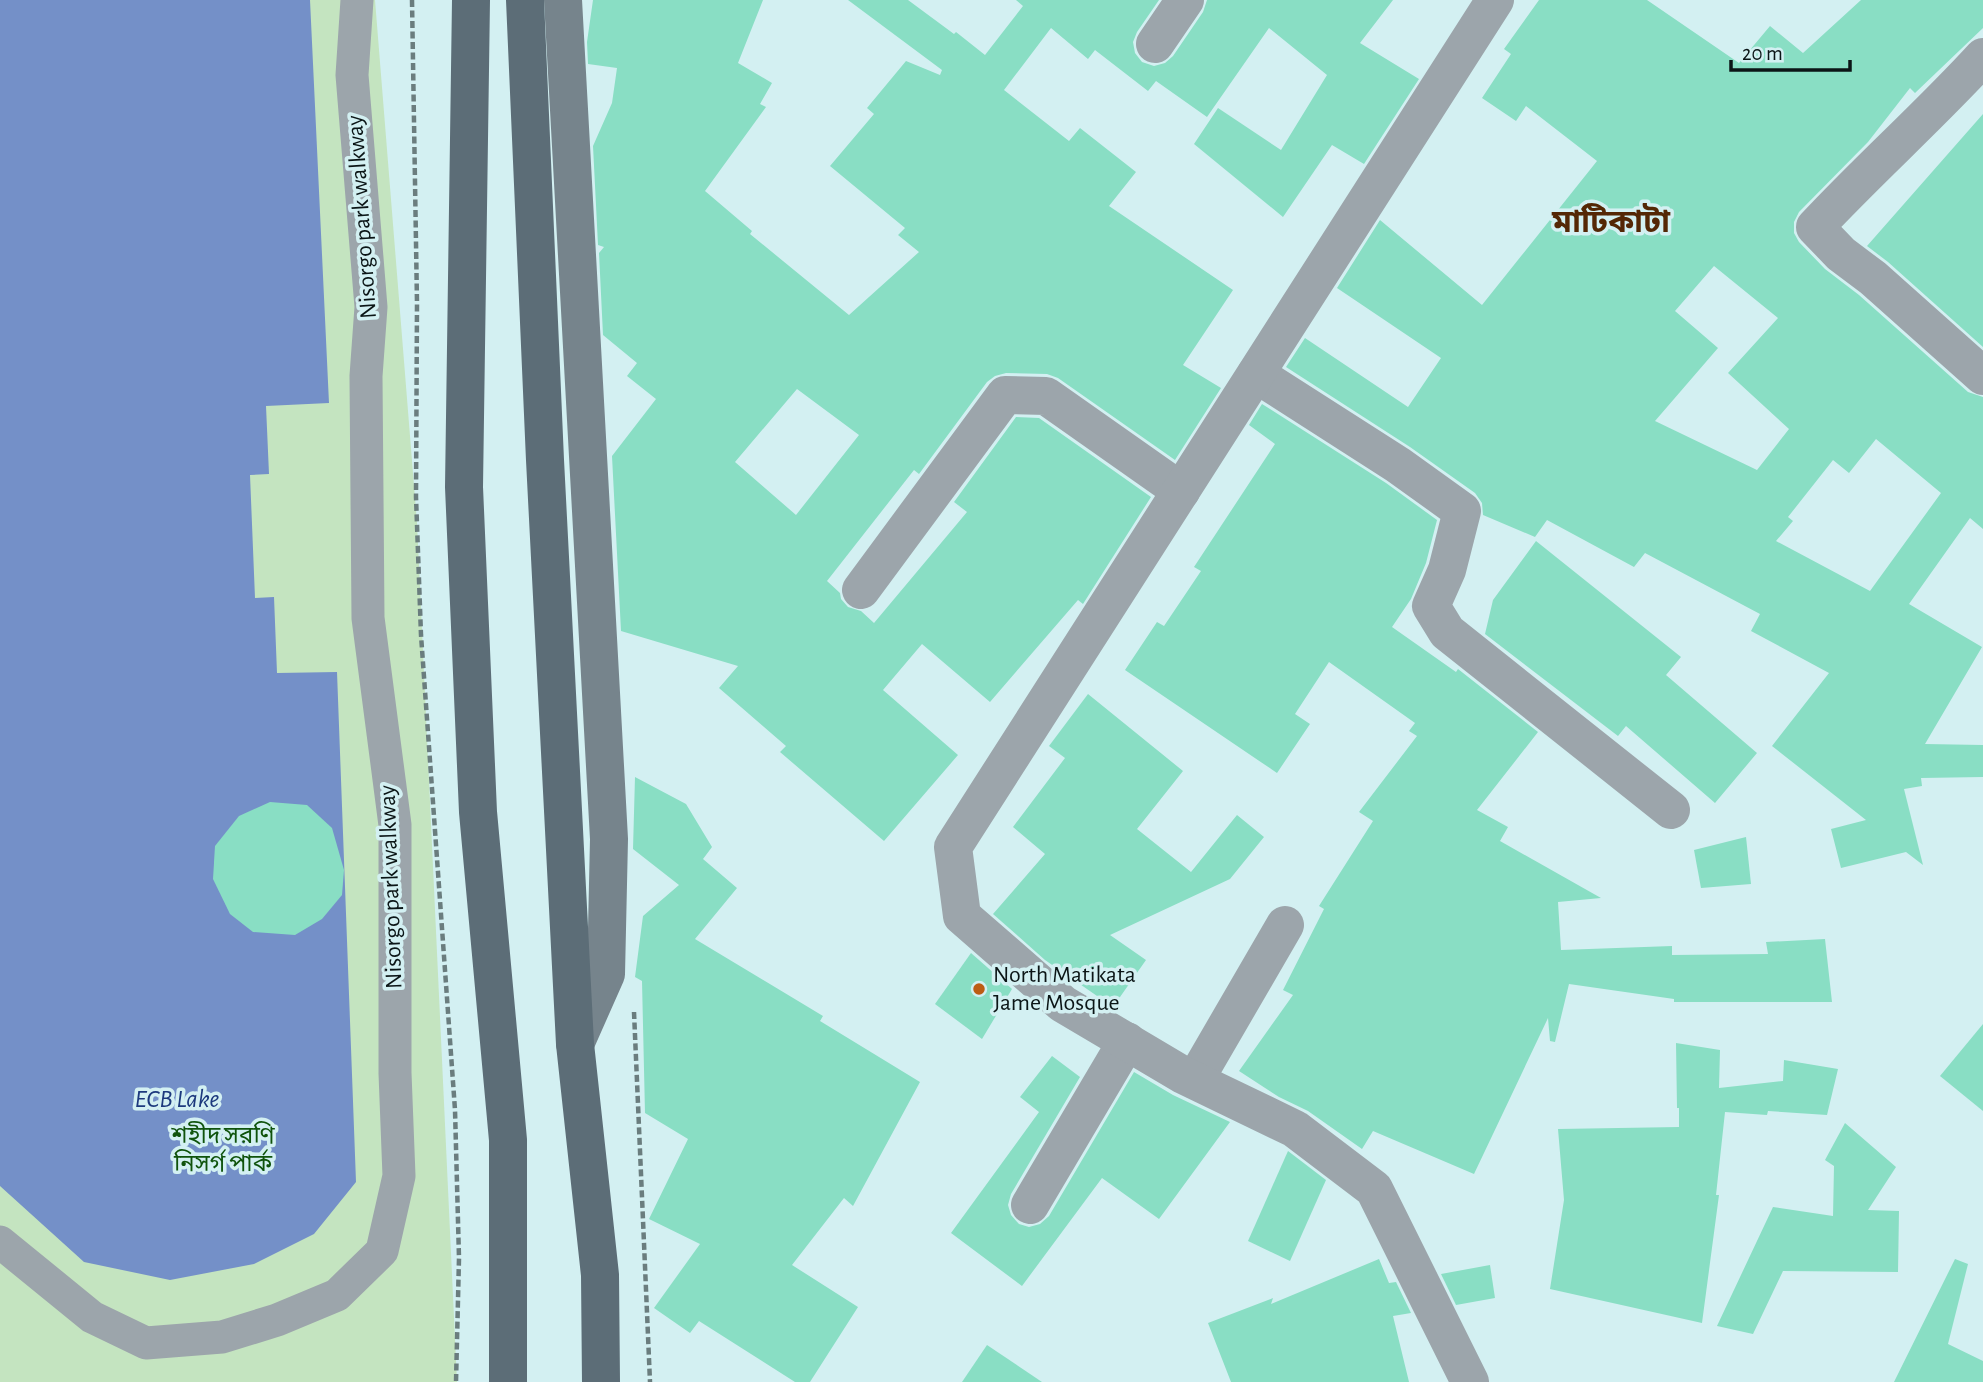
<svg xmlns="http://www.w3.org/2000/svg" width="1983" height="1382" viewBox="0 0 1983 1382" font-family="'Alegreya Sans','Noto Sans Bengali',sans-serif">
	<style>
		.green { fill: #c4e4c0 }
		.water { fill: #7490c8 }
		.building { fill: #89dec4; fill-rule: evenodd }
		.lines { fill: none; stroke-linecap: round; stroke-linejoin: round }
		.path { stroke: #6a7d7e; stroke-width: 4.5; stroke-dasharray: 7 3.5; stroke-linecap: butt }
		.pedestrian { stroke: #9ca5ab; stroke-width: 33 }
		.minor { stroke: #9ca5ab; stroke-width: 38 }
		.secondary { stroke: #76848c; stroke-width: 38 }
		.primary { stroke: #5c6d77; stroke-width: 38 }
		.poi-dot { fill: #bc5d14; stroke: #d3f0f2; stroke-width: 2.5 }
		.labels { text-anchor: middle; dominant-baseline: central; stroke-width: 7; stroke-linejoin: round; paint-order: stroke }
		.street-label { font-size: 24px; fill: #0b1516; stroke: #d3f0f2 }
		.poi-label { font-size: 24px; fill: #0b1516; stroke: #d3f0f2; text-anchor: start }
		.park-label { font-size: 24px; fill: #0f530c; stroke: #d3f0f2 }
		.water-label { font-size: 26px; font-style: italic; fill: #1c397d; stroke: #d3f0f2 }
		.district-label { font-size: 32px; font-weight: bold; fill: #542705; stroke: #d3f0f2 }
	</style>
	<rect width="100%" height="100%" fill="#d3f0f2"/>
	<path class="green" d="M0,0H375L417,523L457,1382H0Z"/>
	<path class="water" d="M0,0H310L329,403L266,406L269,474L250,475L255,598L274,597L277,673L337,672L356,1182L314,1234L254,1264L170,1280L84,1262L0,1186Z"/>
	<g class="building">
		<path d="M593,0H763L738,63L772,83L760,104L766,107L705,191L752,231L750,234L849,315L919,252L898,235L905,228L830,166L874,114L867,108L906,61L940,75L942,70L848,0H908L954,34L956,32L985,55L1023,6L1016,0H1159L1137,32L1133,42L1135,53L1142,62L1154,66L1165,63L1173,56L1203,12L1207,0H1393L1360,43L1419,79L1364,164L1332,145L1283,217L1194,144L1218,108L1281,150L1327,75L1269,28L1207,117L1156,81L1148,91L1095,50L1088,59L1051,28L1004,90L1069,141L1080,128L1136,172L1109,206L1233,290L1183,365L1221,388L1175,460L1058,378L1047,374L1006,373L995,376L987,382L919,474L914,470L827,581L840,593L841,599L848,607L861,611L874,623L967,512L954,502L1016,417L1039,418L1151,497L1083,604L1078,600L990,702L922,644L883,690L958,755L884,841L780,752L786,746L719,688L738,666L621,631L612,456L656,399L627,376L637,363L603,335L599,253L604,247L598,245L593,146L612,103L617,68L588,64L587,42ZM797,389L859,435L796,515L735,462Z"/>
		<path d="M1539,0H1647L1739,63L1770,26L1803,53L1861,0H1983V28L1915,93L1910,88L1868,142L1799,212L1794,222V233L1799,242L1825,269L1859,295L1968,392L1983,397V529L1970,518L1909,604L1982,647L1925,744L1983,745V777L1921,778L1922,786L1904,789L1923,865L1906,852L1841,868L1831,829L1866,820L1772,746L1829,673L1751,631L1760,614L1645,553L1634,567L1547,520L1535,537L1483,515L1482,503L1475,493L1410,447L1286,367L1305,338L1408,407L1441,358L1337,288L1380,220L1482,305L1597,161L1526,106L1516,121L1482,98L1511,54L1504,49ZM1714,266L1778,318L1728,373L1789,429L1757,470L1655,421L1718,348L1675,311ZM1876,439L1941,493L1870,591L1776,541L1793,521L1788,517L1833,460L1849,473Z"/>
		<path d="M1983,114V347L1888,262L1867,246Z"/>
		<path d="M1262,404L1386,483L1437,520L1426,563L1411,599L1392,627L1456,672L1458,669L1538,732L1477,810L1508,827L1500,841L1601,898L1558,902L1561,950L1672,946V955L1768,954L1766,942L1825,939L1832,1002H1674V999L1569,984L1555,1042L1550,1041L1548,1018L1474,1174L1373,1131L1362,1149L1308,1111L1279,1097L1239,1071L1293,995L1283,990L1324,909L1319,906L1373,821L1359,812L1417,736L1409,731L1415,723L1329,662L1295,714L1310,724L1277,773L1125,670L1157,622L1164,626L1201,571L1194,567L1275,444L1249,425Z"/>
		<path d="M1536,541L1681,657L1666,675L1757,753L1715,803L1626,726L1618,736L1485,634L1493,600Z"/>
		<path d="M1088,694L1183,771L1137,829L1191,872L1237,815L1264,837L1230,879L1110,935L1146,960L1113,1007L1045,960L993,914L1045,854L1013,827L1065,758L1049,746Z"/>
		<path d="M635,777L686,804L712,847L703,859L737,888L695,939L823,1016L820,1021L920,1082L853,1206L844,1198L792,1265L858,1307L810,1382H795L699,1321L690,1333L654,1308L700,1244L649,1219L688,1139L645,1113L642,981L635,977L643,916L679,885L633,849Z"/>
		<path d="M270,802L307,805L332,828L344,870L342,895L322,919L295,935L253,932L230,914L213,879L215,846L239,816Z"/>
		<path d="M1746,837L1751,884L1701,888L1694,850Z"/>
		<path d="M971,953L1012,989L982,1039L935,1004Z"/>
		<path d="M1983,1024V1111L1940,1076Z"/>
		<path d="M1676,1043L1720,1050L1719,1088L1783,1081L1784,1060L1838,1069L1827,1115L1768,1111L1767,1115L1725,1112L1716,1195H1719L1702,1323L1550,1289L1564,1200L1558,1129L1679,1127V1108H1677Z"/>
		<path d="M1052,1056L1080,1077L1011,1194L1008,1205L1011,1215L1019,1224L1029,1227L1040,1224L1049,1216L1134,1072L1173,1095L1230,1122L1159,1219L1102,1178L1022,1286L951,1233L1039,1112L1020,1097Z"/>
		<path d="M1845,1123L1896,1167L1868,1210L1899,1211L1898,1272L1783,1271L1753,1334L1717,1326L1773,1207L1833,1216L1834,1166L1825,1160Z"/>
		<path d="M1288,1151L1326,1180L1290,1261L1248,1241Z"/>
		<path d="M1379,1259L1389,1283L1396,1282L1411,1313L1393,1316L1409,1382H1231L1208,1323L1273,1298L1271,1304Z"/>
		<path d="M1955,1259L1968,1264L1948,1344L1983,1361V1382H1894Z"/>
		<path d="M1490,1265L1495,1298L1456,1305L1441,1274Z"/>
		<path d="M987,1345L1042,1382H962Z"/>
	</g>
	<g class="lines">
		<g class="path">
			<path d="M412,0L417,303L416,497L421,635L455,1110L459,1258L456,1382"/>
			<path d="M634,1012L650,1382"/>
		</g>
		<path class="pedestrian" d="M0,1242L92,1317L146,1343L222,1337L277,1320L337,1295L382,1251L399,1176L395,1073V825L368,618L366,376L371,307L352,75L357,0"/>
		<g class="minor">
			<path d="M1155,44L1185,0"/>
			<path d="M1983,57C1929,116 1869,169 1815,227L1841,254L1873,278L1983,376"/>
			<path d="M1256,374L1398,465L1462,511L1447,570L1431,606L1447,632L1671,810"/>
			<path d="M861,590L1005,395L1046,396L1181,491"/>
			<path d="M1195,1080L1285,925"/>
			<path d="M1030,1205L1127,1041"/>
			<path d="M1470,1382L1374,1189L1295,1129L1183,1075L1063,1004L962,916L953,847L1495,0"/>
		</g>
		<path class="secondary" d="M563,0L609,839L606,974L575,1044"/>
		<g class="primary">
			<path d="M471,0L464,487L478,812L508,1140V1382"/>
			<path d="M525,0L545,460L575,1044L600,1275L601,1382"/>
		</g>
	</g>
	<circle class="poi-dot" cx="979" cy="989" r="7"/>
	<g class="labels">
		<g class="street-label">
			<text transform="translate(362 217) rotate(-94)">Nisorgo park walkway</text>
			<text transform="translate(391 887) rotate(-92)">Nisorgo park walkway</text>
		</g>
		<g class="poi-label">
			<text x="993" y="975">North Matikata<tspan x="993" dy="28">Jame Mosque</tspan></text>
		</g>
		<g class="park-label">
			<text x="223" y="1136">শহীদ সরণি<tspan x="223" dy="28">নিসর্গ পার্ক</tspan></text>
		</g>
		<g class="water-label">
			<text x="177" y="1099">ECB Lake</text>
		</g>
		<g class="district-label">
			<text x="1611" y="222">মাটিকাটা</text>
		</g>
	</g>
	<path d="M1731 60v10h119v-10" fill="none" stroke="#0b1516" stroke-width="3.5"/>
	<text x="1742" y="60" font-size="21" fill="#0b1516" stroke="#d3f0f2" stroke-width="5" paint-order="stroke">20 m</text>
</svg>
